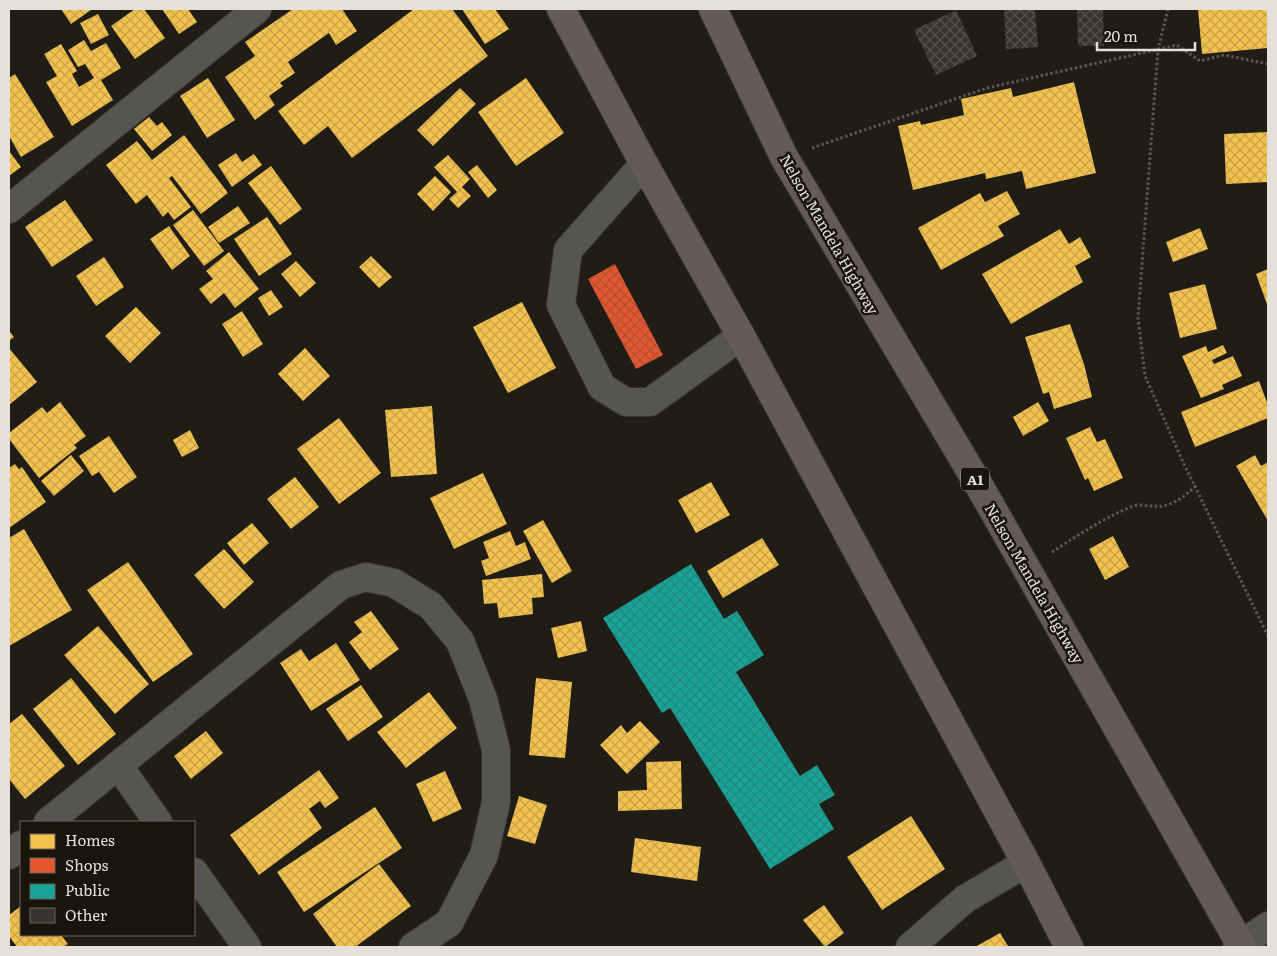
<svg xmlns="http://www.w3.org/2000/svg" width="1277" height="956" viewBox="0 0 1277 956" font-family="Literata,serif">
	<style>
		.homes { fill: url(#homes-cross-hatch) }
		.shops { fill: url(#shops-cross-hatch) }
		.public { fill: url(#public-cross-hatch) }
		.building { fill: url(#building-cross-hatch) }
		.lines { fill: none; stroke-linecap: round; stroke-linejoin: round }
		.minor-casing { stroke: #393632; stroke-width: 30 }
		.highway-casing { stroke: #393632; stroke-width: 30 }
		.path { stroke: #5a5852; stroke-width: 3; stroke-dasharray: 2.5 2.5; stroke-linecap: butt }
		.minor { stroke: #575551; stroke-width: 28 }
		.highway { stroke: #655a56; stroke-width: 28 }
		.labels { text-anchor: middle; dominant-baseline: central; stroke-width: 5; stroke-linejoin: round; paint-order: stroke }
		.shield { fill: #1a150a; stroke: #a8a49c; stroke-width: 1 }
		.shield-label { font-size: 14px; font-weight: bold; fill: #e5e1da }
		.street-label { font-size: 15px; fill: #e5e1da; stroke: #1a150a }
	</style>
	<defs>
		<pattern id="homes-cross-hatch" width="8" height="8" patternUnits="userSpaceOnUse" patternTransform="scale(1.25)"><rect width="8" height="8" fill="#f2c14e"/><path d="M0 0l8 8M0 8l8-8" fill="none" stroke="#c7a24b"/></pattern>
		<pattern id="shops-cross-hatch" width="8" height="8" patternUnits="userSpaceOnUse" patternTransform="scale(1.25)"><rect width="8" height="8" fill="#e4572e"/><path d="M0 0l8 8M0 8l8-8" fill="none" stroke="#b45134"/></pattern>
		<pattern id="public-cross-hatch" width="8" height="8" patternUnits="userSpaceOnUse" patternTransform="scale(1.25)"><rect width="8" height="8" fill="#17a398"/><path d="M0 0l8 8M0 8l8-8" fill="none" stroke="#25867e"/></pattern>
		<pattern id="building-cross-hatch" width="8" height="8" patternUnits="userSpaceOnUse" patternTransform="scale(1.25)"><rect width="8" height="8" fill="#373432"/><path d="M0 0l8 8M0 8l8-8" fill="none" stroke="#54514f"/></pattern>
	</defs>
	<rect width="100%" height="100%" fill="#201d16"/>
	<g class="homes">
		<path d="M61,9H90L91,10L71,24Z"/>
		<path d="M135,9H144L165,38L135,59L111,26Z"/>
		<path d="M162,9H188L197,22L179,34Z"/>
		<path d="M293,9H342L357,31L336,45L329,33L288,62L295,73L280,83L283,86L269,96L275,105L255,120L225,77L255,56L245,42Z"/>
		<path d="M414,9H452L488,56L352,158L328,126L304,145L278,111Z"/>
		<path d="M462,9H495L509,29L485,44Z"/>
		<path d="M1198,9H1268V48L1202,54Z"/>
		<path d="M98,14L109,35L91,44L80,23Z"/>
		<path d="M84,40L91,51L106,43L121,68L101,80L113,100L72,126L46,82L57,76L44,54L61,44L77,71L72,74L79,87L94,78L85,64L78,67L68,50Z"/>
		<path d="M15,74L54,137L21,157L9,136V78Z"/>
		<path d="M208,78L235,120L207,138L180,96Z"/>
		<path d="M526,78L564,133L516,166L478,112Z"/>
		<path d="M1074,82L1096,173L1026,189L1022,171L986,179L985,173L913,190L898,126L920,121L921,125L964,115L961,99L1011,88L1013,97Z"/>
		<path d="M460,88L476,104L433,146L417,130Z"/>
		<path d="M149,117L157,126L162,122L172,135L152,151L134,129Z"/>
		<path d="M1268,132V182L1226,184L1224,134Z"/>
		<path d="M184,135L228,193L201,214L172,176L169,178L191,207L174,220L168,212L163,217L147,195L136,204L106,165L137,141L152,160Z"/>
		<path d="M9,151L21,167L9,176Z"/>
		<path d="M236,153L242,162L254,154L262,165L232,187L218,165Z"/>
		<path d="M448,155L470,179L462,187L471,196L458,208L449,199L457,192L434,167Z"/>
		<path d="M477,165L497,190L488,198L468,172Z"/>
		<path d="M271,166L302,209L280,225L248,183Z"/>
		<path d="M435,176L451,192L433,211L417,194Z"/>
		<path d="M1007,191L1020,214L998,226L1004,236L941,270L918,228L980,193L985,202Z"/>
		<path d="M65,200L93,240L52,267L25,227Z"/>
		<path d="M238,206L250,223L219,243L208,227Z"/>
		<path d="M193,210L224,251L204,266L173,225Z"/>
		<path d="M267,217L292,254L259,276L234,239Z"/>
		<path d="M169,226L190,256L172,270L150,239Z"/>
		<path d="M1200,228L1208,249L1173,262L1166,242Z"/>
		<path d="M1060,229L1069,244L1080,237L1091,257L1075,266L1083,282L1011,324L982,274Z"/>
		<path d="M229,252L259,289L235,308L224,293L211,304L199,289L213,279L206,271Z"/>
		<path d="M371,256L392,277L379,288L359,267Z"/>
		<path d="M104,257L124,287L96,306L76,276Z"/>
		<path d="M296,261L316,283L300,297L281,274Z"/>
		<path d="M1268,269V307L1256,274Z"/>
		<path d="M1205,284L1217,329L1180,338L1169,293Z"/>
		<path d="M271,290L283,307L269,316L258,298Z"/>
		<path d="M522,302L556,368L508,393L473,327Z"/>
		<path d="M136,307L161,333L130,363L105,336Z"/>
		<path d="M242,311L263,344L243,357L222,324Z"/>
		<path d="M1070,324L1084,364L1092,397L1054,409L1049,392L1043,394L1025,337Z"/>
		<path d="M9,331L14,337L9,341Z"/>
		<path d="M1223,345L1227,353L1212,360L1214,364L1233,356L1242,376L1222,385L1224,389L1201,398L1182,356L1206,346L1208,352Z"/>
		<path d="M9,348L37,382L9,405Z"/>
		<path d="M305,348L330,376L303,401L278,374Z"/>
		<path d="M1259,381L1268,405V418L1195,447L1181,412Z"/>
		<path d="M60,402L86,436L74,445L77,448L39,478L9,439V433L42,407L47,413Z"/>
		<path d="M1038,402L1049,421L1023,436L1013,417Z"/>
		<path d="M432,406L437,474L391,477L385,410Z"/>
		<path d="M339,418L381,473L339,504L297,449Z"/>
		<path d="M1090,427L1097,442L1105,439L1123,478L1094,491L1088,478L1085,480L1066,438Z"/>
		<path d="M190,430L199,448L182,457L173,440Z"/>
		<path d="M109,436L137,477L114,493L99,472L92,476L79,456Z"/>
		<path d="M71,455L84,471L54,496L41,481Z"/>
		<path d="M1255,455L1261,466L1268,462V521L1236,466Z"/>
		<path d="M15,464L19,469L22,467L46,502L9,528V468Z"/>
		<path d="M483,473L507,524L454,549L430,498Z"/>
		<path d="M295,477L319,507L291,529L267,499Z"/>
		<path d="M711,482L730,515L696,533L678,500Z"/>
		<path d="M543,520L572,571L552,583L523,531Z"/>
		<path d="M252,523L269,543L244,565L227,543Z"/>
		<path d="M24,529L72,610L9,646V538Z"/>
		<path d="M510,531L516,546L525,542L531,559L486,576L481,561L489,558L483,542Z"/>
		<path d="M1113,536L1129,567L1105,580L1089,549Z"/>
		<path d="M762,538L779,565L723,598L707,571Z"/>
		<path d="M224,549L254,582L224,609L194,575Z"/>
		<path d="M128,562L193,654L153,682L87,590Z"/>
		<path d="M542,574L544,597L532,598L533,614L499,618L497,603L484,604L482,580Z"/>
		<path d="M371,611L399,649L370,670L349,642L362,632L354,622Z"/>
		<path d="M581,621L587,651L558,658L551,628Z"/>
		<path d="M98,626L149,684L115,714L64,655Z"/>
		<path d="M336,643L360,680L311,711L280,663L301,649L309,661Z"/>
		<path d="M71,678L116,734L78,765L33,709Z"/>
		<path d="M536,678L572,682L565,758L529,755Z"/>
		<path d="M361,685L383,717L348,741L326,709Z"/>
		<path d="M429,692L457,728L406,768L377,732Z"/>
		<path d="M22,714L65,766L25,799L9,779V724Z"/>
		<path d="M640,721L660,742L627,774L600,745L621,725L627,733Z"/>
		<path d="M206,731L223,753L191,779L174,756Z"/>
		<path d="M681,761L682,809L618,811V791L647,790L646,762Z"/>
		<path d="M319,770L339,798L325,808L320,801L309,809L322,828L259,875L230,835Z"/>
		<path d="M445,771L462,809L433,822L416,784Z"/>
		<path d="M519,796L547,805L535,844L507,836Z"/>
		<path d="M375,807L402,848L304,912L277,872Z"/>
		<path d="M911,816L945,869L882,910L847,857Z"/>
		<path d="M635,838L701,847L697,881L631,872Z"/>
		<path d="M379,864L411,906L355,947H337L313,914Z"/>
		<path d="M824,905L844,933L825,947L803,920Z"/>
		<path d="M21,906V935H61L68,944L63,947H17L9,936V915Z"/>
		<path d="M1000,933L1008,946L975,947Z"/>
	</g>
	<path class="shops" d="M615,264L663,355L636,369L588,279Z"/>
	<path class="public" d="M691,564L724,619L737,611L764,655L736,672L800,776L817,765L835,795L819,804L834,829L770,869L670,708L662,713L603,618Z"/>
	<g class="building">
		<path d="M1004,9H1035L1038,47L1006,49Z"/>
		<path d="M1077,9H1103L1104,46H1078Z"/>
		<path d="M956,10L977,56L936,75L914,30Z"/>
	</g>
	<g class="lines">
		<defs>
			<g id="minor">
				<path d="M644,164L568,250L561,305L602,387L626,402H650L741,336"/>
				<path d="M9,209L257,9"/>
				<path d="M118,765L158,822"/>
				<path d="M48,822L341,585L366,577L394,583L431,606L460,641L483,699L496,750V802L484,855L449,923L413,947"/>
				<path d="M9,855L21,845"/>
				<path d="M194,872L247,947"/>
				<path d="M910,947L965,899L1026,863"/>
				<path d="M1237,947L1268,926"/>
			</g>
			<g id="highway">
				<path d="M561,9L644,164L741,336L1026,863L1069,947"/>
				<path d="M713,9L784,157L980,487L1242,947"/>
			</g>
		</defs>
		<use href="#minor" class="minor-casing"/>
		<use href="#highway" class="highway-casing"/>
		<g class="path">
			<path d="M1168,9L1158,50L1138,318L1145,376L1183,462L1268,636"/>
			<path d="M812,148L987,88L1177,45L1200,61L1224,55L1268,64"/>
			<path d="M1052,552C1078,535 1104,518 1133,506C1139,504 1146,506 1152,506C1170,508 1184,498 1196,485"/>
		</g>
		<use href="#minor" class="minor"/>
		<use href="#highway" class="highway"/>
	</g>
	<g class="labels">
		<rect class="shield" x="961" y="467.5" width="28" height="23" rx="4"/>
		<g class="shield-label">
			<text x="975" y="479">A1</text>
		</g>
		<g class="street-label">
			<text transform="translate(830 234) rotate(60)">Nelson Mandela Highway</text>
			<text transform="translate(1035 583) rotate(60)">Nelson Mandela Highway</text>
		</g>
	</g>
	<rect width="1277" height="956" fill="none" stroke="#e5e1da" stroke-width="20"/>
	<rect x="20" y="821" width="175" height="115" fill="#1a150a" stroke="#6b675d"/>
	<rect x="30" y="834" width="25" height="15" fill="#f2c14e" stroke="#6b675d"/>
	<text x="65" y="846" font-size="15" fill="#e5e1da">Homes</text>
	<rect x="30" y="858" width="25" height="15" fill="#e4572e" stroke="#6b675d"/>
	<text x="65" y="871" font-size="15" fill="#e5e1da">Shops</text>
	<rect x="30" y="884" width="25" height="15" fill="#17a398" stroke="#6b675d"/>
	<text x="65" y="896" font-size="15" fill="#e5e1da">Public</text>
	<rect x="30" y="908" width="25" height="15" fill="#373432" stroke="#6b675d"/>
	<text x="65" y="921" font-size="15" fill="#e5e1da">Other</text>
	<path d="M1097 42v8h98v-8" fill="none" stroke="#e5e1da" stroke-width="2.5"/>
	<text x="1104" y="42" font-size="15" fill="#e5e1da" stroke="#1a150a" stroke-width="4" paint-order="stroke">20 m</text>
</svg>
